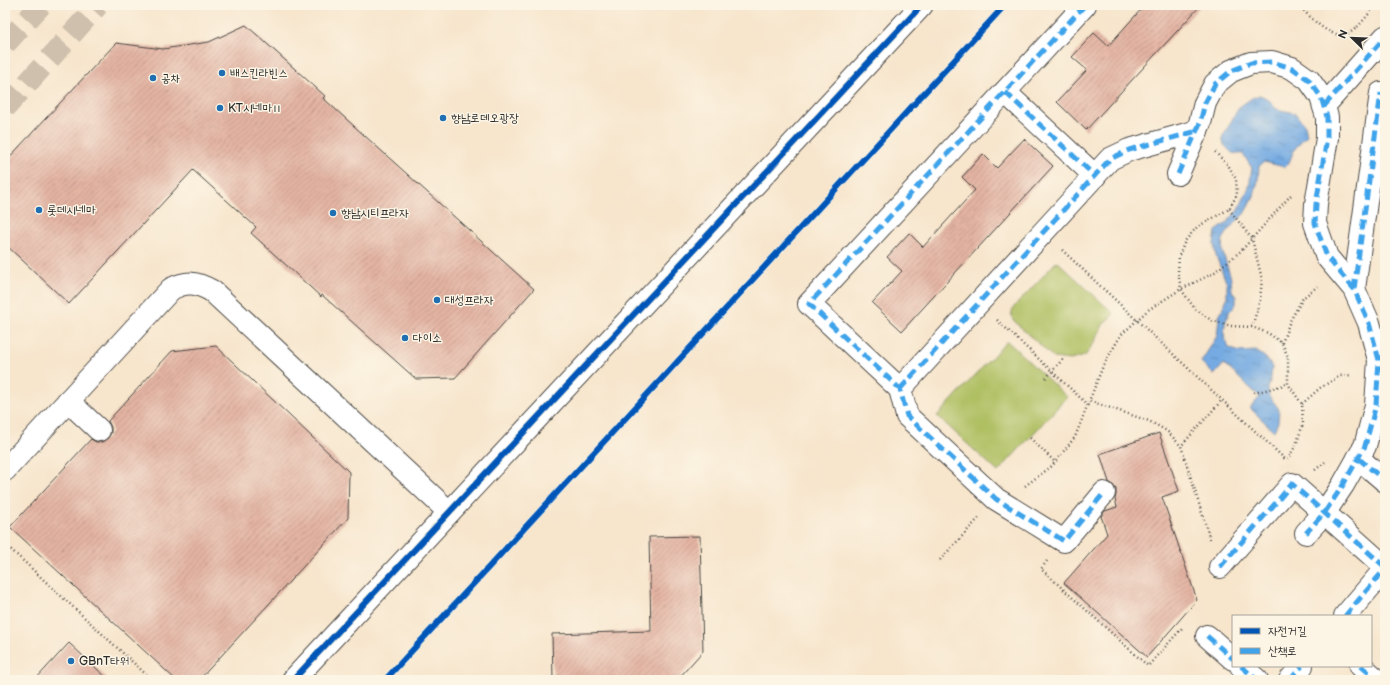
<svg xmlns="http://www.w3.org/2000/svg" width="1390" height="685" viewBox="0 0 1390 685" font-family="'Balsamiq Sans','Poor Story',sans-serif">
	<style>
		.green { fill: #afbf62; stroke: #6d7546 }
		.water { fill: url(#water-ripples); stroke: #506a86 }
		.building { fill: url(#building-hatch) }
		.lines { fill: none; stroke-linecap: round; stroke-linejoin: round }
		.highway-tunnel { stroke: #cec0ac; stroke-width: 22; stroke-dasharray: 22 11; stroke-linecap: butt }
		.minor-casing { stroke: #4a4743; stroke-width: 24 }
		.path { stroke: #4a4743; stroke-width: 2.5; stroke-dasharray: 1 3; stroke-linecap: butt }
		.minor { stroke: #fff; stroke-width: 22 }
		.quiet { stroke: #3ea3eb; stroke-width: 5; stroke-dasharray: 10 5; stroke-linecap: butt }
		.cycleway-casing { stroke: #fcf5e5; stroke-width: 8 }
		.cycleway { stroke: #0057b8; stroke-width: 6 }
		.poi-dot { fill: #1f6fb2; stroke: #fcf5e5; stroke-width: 1.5 }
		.labels { text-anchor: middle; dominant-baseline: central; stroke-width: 3; stroke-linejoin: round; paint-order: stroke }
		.poi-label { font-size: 12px; fill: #2b2b2b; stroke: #fcf5e5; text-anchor: start }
	</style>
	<defs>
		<pattern id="water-ripples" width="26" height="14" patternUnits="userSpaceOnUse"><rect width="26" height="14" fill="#74aae2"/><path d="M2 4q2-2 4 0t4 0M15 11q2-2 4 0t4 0" fill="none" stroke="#5f8bb7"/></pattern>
		<pattern id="building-hatch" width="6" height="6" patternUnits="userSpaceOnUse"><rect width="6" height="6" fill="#e4b4a3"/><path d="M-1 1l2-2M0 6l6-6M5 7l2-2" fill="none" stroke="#b99385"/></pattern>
	</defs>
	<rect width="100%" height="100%" fill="#fcf5e5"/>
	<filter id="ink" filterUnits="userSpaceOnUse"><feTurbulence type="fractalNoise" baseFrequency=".025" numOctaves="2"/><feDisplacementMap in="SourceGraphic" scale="8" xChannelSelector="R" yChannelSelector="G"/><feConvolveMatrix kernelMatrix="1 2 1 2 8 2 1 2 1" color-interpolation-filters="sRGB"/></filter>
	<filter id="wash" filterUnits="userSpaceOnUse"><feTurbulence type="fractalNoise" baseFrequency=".012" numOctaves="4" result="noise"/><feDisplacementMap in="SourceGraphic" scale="16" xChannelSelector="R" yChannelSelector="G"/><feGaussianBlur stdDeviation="0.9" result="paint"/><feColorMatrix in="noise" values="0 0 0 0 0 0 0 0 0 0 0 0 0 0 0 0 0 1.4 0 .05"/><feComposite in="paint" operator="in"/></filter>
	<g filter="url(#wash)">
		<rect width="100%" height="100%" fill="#f7e5cc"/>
		<g class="green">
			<path d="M1057,261L1114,314L1104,323L1095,341L1085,356L1070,360L1054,358L1015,322L1011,316L1013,308Z"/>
			<path d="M1007,341L1067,397L998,472L937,416Z"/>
		</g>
		<path class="water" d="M1260,95L1268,99L1276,109L1295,113L1305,125L1307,135C1302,140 1298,144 1294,150C1291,157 1290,163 1285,167L1264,162L1259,166L1258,181L1254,196L1244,214L1230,228L1223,239L1222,250L1231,278L1232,291L1236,297V304L1229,312L1225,323L1224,337L1229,348L1239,352L1256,351L1266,358L1272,367L1271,378L1268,388L1269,396L1279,409L1278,422L1274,431L1250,408L1260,397L1224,364L1214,375L1201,362L1217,336L1219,317L1227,298V284L1216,256L1214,244L1216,231L1226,224L1239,209L1249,187L1252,168L1243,154L1232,153L1224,145L1222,138L1239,107L1252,98Z"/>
		<g id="blocks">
			<g class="building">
				<path d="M1145,5H1201L1086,130L1057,102L1087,70L1072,57L1094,33L1108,46Z"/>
				<path d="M246,25L325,96L323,98L534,289L455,378L416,379L322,295L321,297L251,233L256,227L193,170L69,304L5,244V162L116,43L163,49L209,42Z"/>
				<path d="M1024,139L1053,166L902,331L872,303L902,271L887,257L909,233L923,247L975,190L962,177L983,154L997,168Z"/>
				<path d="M216,346L349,472L348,518L199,680H176L10,527L91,439L96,442H102L108,438L111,433V427L108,421L172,351Z"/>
				<path d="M1159,433L1179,491L1162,497L1197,600L1147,657L1064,583L1107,534L1101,516L1105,511L1117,507L1115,499L1116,495V489L1112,484L1109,482L1100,454Z"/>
				<path d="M700,536L703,651L677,680H553L552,634L651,631L649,537Z"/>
				<path d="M69,643L109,680H35Z"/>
			</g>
		</g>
	</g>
	<g filter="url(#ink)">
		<use href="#blocks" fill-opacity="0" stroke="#4a4743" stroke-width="1"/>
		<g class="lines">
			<g class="highway-tunnel">
				<path d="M5,44L41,5"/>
				<path d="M5,108L98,5"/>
			</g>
			<defs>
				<g id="minor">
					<path d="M1085,5L809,304L900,389L907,416L996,499L1064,541L1104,493"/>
					<path d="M1005,92L1095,176"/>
					<path d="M1324,106L1385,37"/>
					<path d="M1178,174L1200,123L1205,103L1215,84L1231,71L1251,63L1272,62L1292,68L1309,80L1321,97L1327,117V138L1316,204L1315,223L1327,257L1354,289L1369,323L1379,360L1376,405L1365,446L1343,485L1325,512L1306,533"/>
					<path d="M1354,289L1381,93"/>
					<path d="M900,389L1110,159L1129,150L1197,131"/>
					<path d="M68,401L99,430"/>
					<path d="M1358,458L1385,481"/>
					<path d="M5,470L171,289C187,281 196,282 212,291L449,512"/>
					<path d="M1220,567L1292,484L1385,567"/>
					<path d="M1345,616L1385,569"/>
					<path d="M1207,636L1233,659"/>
					<path d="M1241,666L1257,680"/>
					<path d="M1361,666L1377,680"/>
					<path d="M293,680L922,5"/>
					<path d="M1290,680L1302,666"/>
				</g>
			</defs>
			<use href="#minor" class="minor-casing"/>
			<g class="path">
				<path d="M1298,5C1312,18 1335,47 1355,29C1363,22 1369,13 1376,5"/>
				<path d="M1215,152L1228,165L1236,179L1237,195L1229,209L1197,227L1185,241L1179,256L1178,272L1181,289L1195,309L1211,320L1231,326L1252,327L1268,333L1282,343L1288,357V384L1302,404L1303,424L1296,445L1288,459"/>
				<path d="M1229,209L1252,239L1262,279L1260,300L1252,327"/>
				<path d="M1062,250L1286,460"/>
				<path d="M997,320L1088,405"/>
				<path d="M1282,343L1290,321L1303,298L1318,286"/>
				<path d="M1046,378L1063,359"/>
				<path d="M1254,393L1288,384"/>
				<path d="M1090,401L1149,421L1167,431L1181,446"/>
				<path d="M1302,404L1320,388L1340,376L1352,375"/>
				<path d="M1030,438L1055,462"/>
				<path d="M1315,470L1325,462"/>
				<path d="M1025,486L1052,466L1075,437L1103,366L1121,335L1148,310L1181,289L1212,274L1241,251L1291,195"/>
				<path d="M1210,539L1181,446L1222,400"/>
				<path d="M5,544L152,680"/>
				<path d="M940,560L979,518"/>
				<path d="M1047,561L1041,569L1148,666L1183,627"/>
			</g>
			<use href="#minor" class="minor"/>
			<g class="quiet">
				<path d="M1085,5L809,304L900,389L907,416L996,499L1064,541L1104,493"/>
				<path d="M1005,92L1095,176"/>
				<path d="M1324,106L1385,37"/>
				<path d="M1178,174L1200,123L1205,103L1215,84L1231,71L1251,63L1272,62L1292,68L1309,80L1321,97L1327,117V138L1316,204L1315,223L1327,257L1354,289L1369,323L1379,360L1376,405L1365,446L1343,485L1325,512L1306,533"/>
				<path d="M1354,289L1381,93"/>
				<path d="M900,389L1110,159L1129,150L1197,131"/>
				<path d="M1358,458L1385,481"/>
				<path d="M1220,567L1292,484L1385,567"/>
				<path d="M1345,616L1385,569"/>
				<path d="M1207,636L1233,659"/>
				<path d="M1241,666L1257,680"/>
				<path d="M1361,666L1377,680"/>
				<path d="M1290,680L1302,666"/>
			</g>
			<defs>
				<g id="cycleway">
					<path d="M293,680L922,5"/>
					<path d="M385,680L1005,5"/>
				</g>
			</defs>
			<use href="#cycleway" class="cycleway-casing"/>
			<use href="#cycleway" class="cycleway"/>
		</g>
	</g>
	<g class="poi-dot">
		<circle cx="222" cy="73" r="4"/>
		<circle cx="153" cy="78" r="4"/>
		<circle cx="220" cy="108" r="4"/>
		<circle cx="443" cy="118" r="4"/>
		<circle cx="39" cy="210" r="4"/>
		<circle cx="333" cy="213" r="4"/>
		<circle cx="437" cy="300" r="4"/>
		<circle cx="405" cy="338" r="4"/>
		<circle cx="71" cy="661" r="4"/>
	</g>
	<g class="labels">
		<g class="poi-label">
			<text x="230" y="73">배스킨라빈스</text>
			<text x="161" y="78">공차</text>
			<text x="228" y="108">KT시네마Ⅱ</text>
			<text x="451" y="118">향남로데오광장</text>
			<text x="47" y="210">롯데시네마</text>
			<text x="341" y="213">향남시티프라자</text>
			<text x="445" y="300">대성프라자</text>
			<text x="413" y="338">다이소</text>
			<text x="79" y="661">GBnT타워</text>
		</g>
	</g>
	<rect width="1390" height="685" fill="none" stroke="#fcf5e5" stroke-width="20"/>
	<rect x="1232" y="615" width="140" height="52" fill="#fcf5e5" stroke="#a8a49b"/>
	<rect x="1240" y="628" width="20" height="6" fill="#0057b8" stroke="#a8a49b"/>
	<text x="1268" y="635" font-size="12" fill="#2b2b2b">자전거길</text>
	<rect x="1240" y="648" width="20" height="6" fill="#3ea3eb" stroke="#a8a49b"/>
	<text x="1268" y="655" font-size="12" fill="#2b2b2b">산책로</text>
	<g transform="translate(1352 38) rotate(293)" stroke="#fcf5e5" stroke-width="3" paint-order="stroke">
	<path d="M0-3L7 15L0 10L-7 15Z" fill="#2b2b2b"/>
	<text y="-6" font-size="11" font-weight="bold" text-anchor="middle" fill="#2b2b2b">N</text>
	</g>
</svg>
